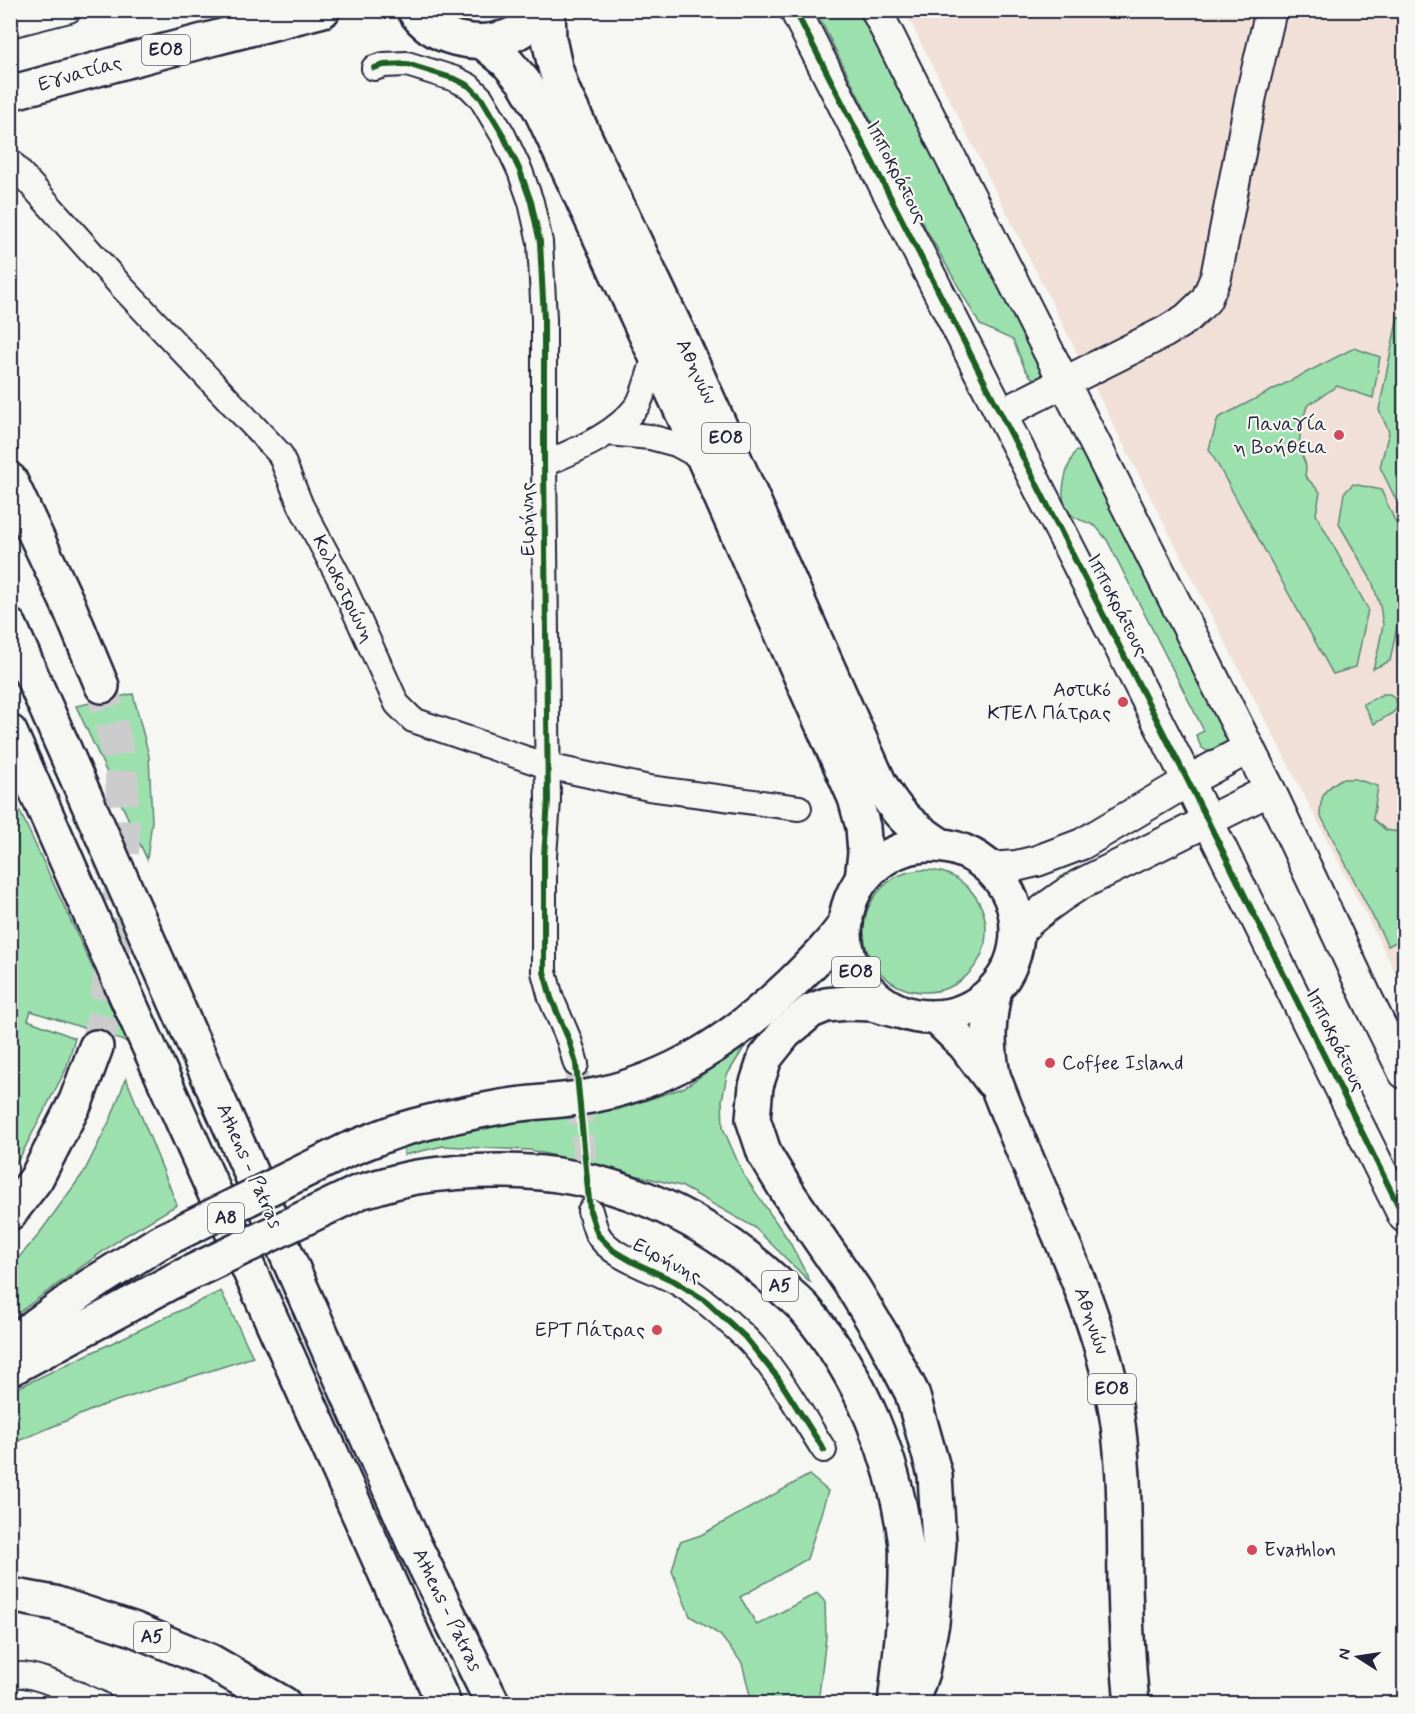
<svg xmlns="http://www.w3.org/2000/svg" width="1415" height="1714" viewBox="0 0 1415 1714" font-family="Mynerve,sans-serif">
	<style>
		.built { fill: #f0e0d7 }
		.green { fill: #9ce1ad; stroke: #5f8274; stroke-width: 1.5 }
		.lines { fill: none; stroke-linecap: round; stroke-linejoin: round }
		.minor-tunnel { stroke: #cccccd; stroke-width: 24; stroke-dasharray: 24 12; stroke-linecap: butt }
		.motorway-tunnel { stroke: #cccccd; stroke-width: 33; stroke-dasharray: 33 16; stroke-linecap: butt }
		.minor-casing { stroke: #22223b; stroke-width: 28 }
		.tertiary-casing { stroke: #22223b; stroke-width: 34 }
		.primary-casing { stroke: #22223b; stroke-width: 38 }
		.motorway-casing { stroke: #22223b; stroke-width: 38 }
		.minor { stroke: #f6f6f2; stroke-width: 24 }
		.tertiary { stroke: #f6f6f2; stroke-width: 30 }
		.primary { stroke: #f6f6f2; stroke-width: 33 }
		.motorway { stroke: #f6f6f2; stroke-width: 33 }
		.motorway-bridge-casing { stroke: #22223b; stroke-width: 38; stroke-linecap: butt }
		.motorway-bridge { stroke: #f6f6f2; stroke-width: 33 }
		.cycleway-casing { stroke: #f6f6f2; stroke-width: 10 }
		.cycleway { stroke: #1b5e20; stroke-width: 6 }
		.poi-dot { fill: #d1495b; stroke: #f6f6f2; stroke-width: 2 }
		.labels { text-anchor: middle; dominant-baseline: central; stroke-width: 4.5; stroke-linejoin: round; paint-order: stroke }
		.shield { fill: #f6f6f2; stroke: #626272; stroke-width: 1.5 }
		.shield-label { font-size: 18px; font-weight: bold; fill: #22223b }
		.street-label { font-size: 20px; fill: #22223b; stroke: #f6f6f2 }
		.poi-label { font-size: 20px; fill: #22223b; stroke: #f6f6f2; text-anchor: end }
	</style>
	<rect width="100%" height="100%" fill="#f6f6f2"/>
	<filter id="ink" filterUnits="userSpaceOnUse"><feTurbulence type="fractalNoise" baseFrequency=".0167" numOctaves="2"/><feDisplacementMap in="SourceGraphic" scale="12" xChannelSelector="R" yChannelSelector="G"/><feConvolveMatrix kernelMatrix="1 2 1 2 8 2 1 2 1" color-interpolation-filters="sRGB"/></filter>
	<g filter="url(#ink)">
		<path class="built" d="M905,11H1404V989L1117,432Z"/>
		<g class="green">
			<path d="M455,11V10L504,11C489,17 471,19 455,11Z"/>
			<path d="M816,11H864L1044,372L1039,379L1032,378L1025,369L1013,340L980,325L917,213Z"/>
			<path d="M1398,316L1404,321V516L1380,467L1389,432L1379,410Z"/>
			<path d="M1354,348L1380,357L1373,398L1337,386L1307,406C1303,418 1298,435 1300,448C1302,462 1308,459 1305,476L1320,492L1316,514L1368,609L1356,667L1333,674L1209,449L1218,418Z"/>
			<path d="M1076,451L1082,452L1230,737V744L1213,755L1201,747L1196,735L1204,731L1107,540C1103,536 1099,529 1095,526C1088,522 1080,521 1073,516C1054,503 1066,467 1076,451Z"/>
			<path d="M1353,484L1381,490L1404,541V591L1390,661L1373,669L1378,651L1383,625L1380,606L1372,581L1339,524L1344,493Z"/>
			<path d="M133,694L149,756L152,821L147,859L76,706Z"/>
			<path d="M1383,694H1390L1395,699L1398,706L1394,712L1374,724L1363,704Z"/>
			<path d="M1341,779H1355L1378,786L1373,819L1386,830L1404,833V938L1388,946L1320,814C1321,793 1324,790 1341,779Z"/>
			<path d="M10,790L127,1042L31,1011L28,1020L75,1038L66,1069L20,1157L11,1168Z"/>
			<circle cx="925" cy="931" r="61"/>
			<path d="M745,1046L727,1075L722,1100L723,1128L743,1174L789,1241L811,1283L754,1227L681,1186L530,1150L443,1146L404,1155V1146L472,1128L545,1117L617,1110L683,1088Z"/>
			<path d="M126,1078L177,1205L123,1237L11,1318V1266L36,1238L84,1172L111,1118Z"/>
			<path d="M221,1291L253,1357L101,1406L11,1444V1391Z"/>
			<path d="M809,1475L828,1491L807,1559L740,1597L757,1625L817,1593L825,1602L826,1637L818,1703H752L742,1663L720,1635L690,1616L672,1571L680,1542L701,1535Z"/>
		</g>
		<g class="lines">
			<path class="minor-tunnel" d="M576,1064L590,1211"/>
			<path class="motorway-tunnel" d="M96,1047L105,1010L119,906L124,828L121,766L102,686"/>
			<defs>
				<g id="minor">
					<path d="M10,25L69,10"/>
					<path d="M374,68L384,65L407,64L455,79L469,86L481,98L503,135L520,171L531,202L540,242L544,319V464L548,801L544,856V972L551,998L569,1040L576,1064"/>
					<path d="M10,161L121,286L280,454L301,506L341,581L397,704L413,720L547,766L649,788L799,808"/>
					<path d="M609,433L650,437L676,444L704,459"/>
					<path d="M544,464C578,449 614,436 637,406C643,398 652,365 656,353"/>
					<path d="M590,1211C592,1218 594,1226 597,1233C609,1257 655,1270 678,1283C702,1297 721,1315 742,1334C775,1366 799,1411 824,1450"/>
					<path d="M10,1676C32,1669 78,1695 100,1704"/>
				</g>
				<g id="tertiary">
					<path d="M795,10L1188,781L1404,1217"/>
					<path d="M876,10L1270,790L1368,1000L1404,1073"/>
					<path d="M1001,414L1165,332L1186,319L1206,300L1216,277L1251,96L1271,10"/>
					<path d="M990,868L1016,866L1037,861L1082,844L1188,781L1249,748"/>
					<path d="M1017,933C1036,914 1056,899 1079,885L1270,790"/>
				</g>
				<g id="primary">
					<path d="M414,10C433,40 476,47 507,37C522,32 534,22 544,10"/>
					<path d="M548,10L549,39L555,67L563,91L682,341L879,782C896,814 910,825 940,845"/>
					<path d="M483,42L506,61L524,82L541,111L704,459L855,798L863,827L865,853L862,879"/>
					<path d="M10,93L149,55L323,10"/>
					<circle cx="931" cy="931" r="86"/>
					<path d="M995,989C988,1020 987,1043 993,1075C1030,1179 1089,1281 1112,1390C1126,1454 1124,1520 1125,1585C1126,1625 1128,1664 1132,1704"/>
					<path d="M936,1017L965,1045L992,1081"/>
				</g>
				<g id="motorway">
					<path d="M10,480L68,604L102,686"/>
					<path d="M10,626L414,1544L493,1704"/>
					<path d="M10,732L129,1002L444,1704"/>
					<path d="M898,1011L872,1004L847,1003L826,1005L811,1011L785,1033L765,1058L756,1086L753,1119L765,1155L790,1196L854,1289L884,1339L912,1393L935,1475L939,1543L932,1623L922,1672L911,1704"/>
					<path d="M347,1150C366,1143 384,1135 403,1129C434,1120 468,1113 501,1107C532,1101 565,1102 596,1095C673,1079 734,1038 791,984C811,964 830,946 846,923"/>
					<path d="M359,1192C378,1187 398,1180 417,1177C444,1173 471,1171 498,1171C603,1170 698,1211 775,1281C785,1291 796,1299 805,1309C861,1374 895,1460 906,1545C907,1555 906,1566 906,1577C905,1619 900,1661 895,1704"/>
					<path d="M10,1213L36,1179L76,1101L96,1047"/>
					<path d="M10,1344L88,1287L158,1243"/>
					<path d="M10,1369L173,1281"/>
					<path d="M10,1595L54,1603L133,1629L210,1661L284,1704"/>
				</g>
			</defs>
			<use href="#minor" class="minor-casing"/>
			<use href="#tertiary" class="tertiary-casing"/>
			<use href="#primary" class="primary-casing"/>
			<use href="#motorway" class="motorway-casing"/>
			<use href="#minor" class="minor"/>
			<use href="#tertiary" class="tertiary"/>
			<use href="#primary" class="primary"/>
			<use href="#motorway" class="motorway"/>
			<defs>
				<g id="motorway-bridge">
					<path d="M158,1243L347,1150"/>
					<path d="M173,1281L359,1192"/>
				</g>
			</defs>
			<use href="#motorway-bridge" class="motorway-bridge-casing"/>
			<use href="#motorway-bridge" class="motorway-bridge"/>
			<defs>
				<g id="cycleway">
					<path d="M795,10L1188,781L1404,1217"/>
					<path d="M374,68L384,65L407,64L455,79L469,86L481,98L503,135L520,171L531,202L540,242L544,319V464L548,801L544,856V972L551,998L569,1040L576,1064L590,1211L598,1235L614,1251L633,1262L676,1282L706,1301L745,1337L778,1378L824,1450"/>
				</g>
			</defs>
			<use href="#cycleway" class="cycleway-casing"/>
			<use href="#cycleway" class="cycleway"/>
		</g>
	</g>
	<g class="poi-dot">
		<circle cx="1339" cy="435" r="6"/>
		<circle cx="1123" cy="702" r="6"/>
		<circle cx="1050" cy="1063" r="6"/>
		<circle cx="657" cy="1330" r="6"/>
		<circle cx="1252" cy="1550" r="6"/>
	</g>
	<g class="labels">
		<g class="shield">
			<rect x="142" y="35" width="48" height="30" rx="4.5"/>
			<rect x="702" y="423" width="48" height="30" rx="4.5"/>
			<rect x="832" y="957" width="48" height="30" rx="4.5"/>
			<rect x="208" y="1203" width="36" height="30" rx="4.5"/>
			<rect x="762" y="1271" width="36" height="30" rx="4.5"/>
			<rect x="1088" y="1374" width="48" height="30" rx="4.5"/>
			<rect x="134" y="1622" width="36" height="30" rx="4.5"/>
		</g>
		<g class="shield-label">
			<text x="166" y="50">ΕΟ8</text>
			<text x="726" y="438">ΕΟ8</text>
			<text x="856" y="972">ΕΟ8</text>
			<text x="226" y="1218">Α8</text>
			<text x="780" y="1286">Α5</text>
			<text x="1112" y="1389">ΕΟ8</text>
			<text x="152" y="1637">Α5</text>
		</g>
		<g class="street-label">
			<text transform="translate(80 74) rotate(-16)">Εγνατίας</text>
			<text transform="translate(896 172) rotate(63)">Ιπποκράτους</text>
			<text transform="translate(696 372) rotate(65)">Αθηνών</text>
			<text transform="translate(528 519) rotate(-91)">Ειρήνης</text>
			<text transform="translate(343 589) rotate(64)">Κολοκοτρώνη</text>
			<text transform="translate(1117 605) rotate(63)">Ιπποκράτους</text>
			<text transform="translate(1335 1040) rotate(64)">Ιπποκράτους</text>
			<text transform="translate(249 1166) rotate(66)">Athens - Patras</text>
			<text transform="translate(667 1261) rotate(28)">Ειρήνης</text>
			<text transform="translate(1091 1321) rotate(71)">Αθηνών</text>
			<text transform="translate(447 1610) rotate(64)">Athens - Patras</text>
		</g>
		<g class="poi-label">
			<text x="1327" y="424">Παναγία<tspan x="1327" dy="23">η Βοήθεια</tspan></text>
			<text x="1111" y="690">Αστικό<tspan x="1111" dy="23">ΚΤΕΛ Πάτρας</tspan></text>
			<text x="1062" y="1063" text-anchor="start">Coffee Island</text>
			<text x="645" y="1330">ΕΡΤ Πάτρας</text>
			<text x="1264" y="1550" text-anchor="start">Evathlon</text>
		</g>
	</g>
	<rect width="1415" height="1714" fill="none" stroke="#f6f6f2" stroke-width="36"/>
	<rect x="18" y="18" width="1379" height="1678" fill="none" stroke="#22223b" stroke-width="2" filter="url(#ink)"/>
	<g transform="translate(1358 1657) rotate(282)" stroke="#f6f6f2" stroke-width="4.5" paint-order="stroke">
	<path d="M0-4.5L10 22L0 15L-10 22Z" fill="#22223b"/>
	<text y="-9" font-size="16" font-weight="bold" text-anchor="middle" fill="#22223b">N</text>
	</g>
</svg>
